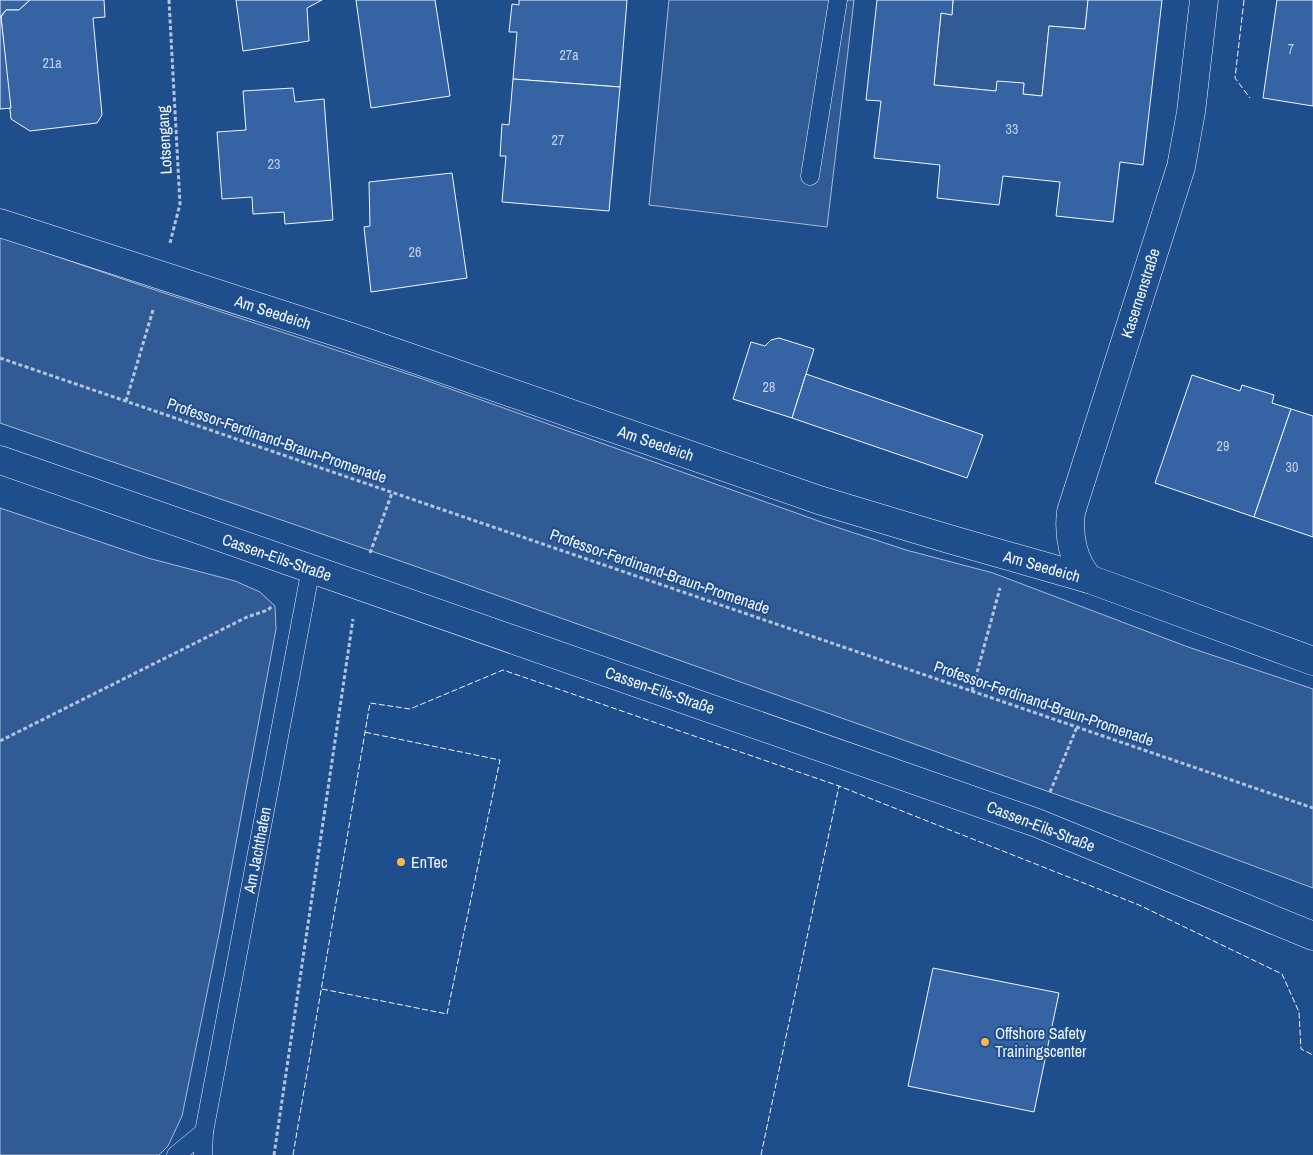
<svg xmlns="http://www.w3.org/2000/svg" width="1313" height="1155" viewBox="0 0 1313 1155" font-family="'Archivo Narrow',sans-serif">
	<style>
		.built { fill: #305b95; stroke: #a8bbd7 }
		.building { fill: #3563a3; stroke: #f2f6ff }
		.lines { fill: none; stroke-linecap: round; stroke-linejoin: round }
		.service-casing { stroke: #f2f6ff; stroke-width: 19 }
		.minor-casing { stroke: #f2f6ff; stroke-width: 29 }
		.path { stroke: #b3c4dc; stroke-width: 3; stroke-dasharray: 4 2.5; stroke-linecap: butt }
		.service { stroke: #1f4e8c; stroke-width: 18 }
		.minor { stroke: #1f4e8c; stroke-width: 28 }
		.fence { stroke: #f2f6ff; stroke-width: 1; stroke-dasharray: 6 2.5; stroke-linecap: butt }
		.poi-dot { fill: #ffb74d; stroke: #1f4e8c; stroke-width: 2 }
		.labels { text-anchor: middle; dominant-baseline: central; stroke-width: 4; stroke-linejoin: round; paint-order: stroke }
		.number-label { font-size: 14px; fill: #c3d1e8 }
		.street-label { font-size: 16px; fill: #f2f6ff; stroke: #1f4e8c }
		.poi-label { font-size: 16px; fill: #f2f6ff; stroke: #1f4e8c; text-anchor: start }
	</style>
	<rect width="100%" height="100%" fill="#1f4e8c"/>
	<g class="built">
		<path d="M669,0H854L827,227L649,205Z"/>
		<path d="M953,0H1088L1085,29L1049,26L1042,96L1023,94L1024,84L996,91L934,85L941,13L952,14Z"/>
		<path d="M0,237L146,287L420,378L824,523L906,550L993,573L1188,647L1313,689V888L1173,836L409,564L0,423Z"/>
		<path d="M0,508L148,558L235,581L260,592L275,606L276,629L219,934L182,1116L168,1146L159,1155H0Z"/>
	</g>
	<g class="building">
		<path d="M0,0H30L19,10H6L0,17Z"/>
		<path d="M30,0H104L105,17L93,18L102,115L97,123L30,131L11,119L1,17L6,10H19Z"/>
		<path d="M236,0H322L307,8L309,41L243,51Z"/>
		<path d="M356,0H435L450,96L371,108Z"/>
		<path d="M519,0H627L620,87L513,79L517,32H509L512,4L519,5Z"/>
		<path d="M877,0H953L952,15L941,13L934,85L996,91L997,81L1024,83L1023,94L1042,96L1049,26L1085,29L1088,0H1162L1143,165L1120,162L1113,222L1056,216L1060,182L1003,176L999,205L937,198L940,165L874,158L881,101L866,100Z"/>
		<path d="M1277,0H1313V106L1263,98Z"/>
		<path d="M0,17H1L11,108L0,109Z"/>
		<path d="M513,79L620,87L609,211L502,202L506,156H500L502,124L509,125Z"/>
		<path d="M293,88L295,102L324,99L333,220L285,224L284,212L253,214L252,197L222,199L217,132L246,130L243,91Z"/>
		<path d="M452,173L467,278L371,292L364,227L370,226L369,182Z"/>
		<path d="M779,338L814,349L792,418L733,399L751,342L765,346L771,340Z"/>
		<path d="M806,374L983,435L967,478L792,418Z"/>
		<path d="M1192,375L1240,391L1242,385L1274,395L1272,403L1291,409L1254,517L1155,483Z"/>
		<path d="M1291,409L1313,416V537L1254,517Z"/>
		<path d="M933,968L1059,993L1034,1112L908,1086Z"/>
	</g>
	<g class="lines">
		<defs>
			<g id="service">
				<path d="M810,176L838,0"/>
				<path d="M176,1155L204,1132"/>
				<path d="M203,1155L204,1132L311,568"/>
			</g>
			<g id="minor">
				<path d="M0,223L351,337L819,500L949,539L1089,579L1313,661"/>
				<path d="M0,460L1037,823L1313,936"/>
				<path d="M1089,579C1073,561 1068,536 1071,512L1181,167L1191,112L1204,0"/>
			</g>
		</defs>
		<use href="#service" class="service-casing"/>
		<use href="#minor" class="minor-casing"/>
		<g class="path">
			<path d="M169,0L180,204L170,243"/>
			<path d="M0,358L1313,808"/>
			<path d="M126,401L153,310"/>
			<path d="M370,553L392,493"/>
			<path d="M972,691L1000,588"/>
			<path d="M0,741L247,617L268,610L272,606"/>
			<path d="M1050,792L1077,727"/>
			<path d="M274,1155L353,619"/>
		</g>
		<use href="#service" class="service"/>
		<use href="#minor" class="minor"/>
		<g class="fence">
			<path d="M1244,0L1235,78L1250,98"/>
			<path d="M322,989L447,1014L500,760L364,732"/>
			<path d="M293,1155L370,703L410,709L503,670L839,786L1139,905L1282,974L1299,1012L1301,1049L1313,1055"/>
			<path d="M761,1155L839,786"/>
		</g>
	</g>
	<g class="poi-dot">
		<circle cx="401" cy="862" r="5"/>
		<circle cx="985" cy="1042" r="5"/>
	</g>
	<g class="labels">
		<g class="number-label">
			<text x="1291" y="49">7</text>
			<text x="569" y="55">27a</text>
			<text x="52" y="63">21a</text>
			<text x="1012" y="129">33</text>
			<text x="558" y="140">27</text>
			<text x="274" y="164">23</text>
			<text x="415" y="252">26</text>
			<text x="769" y="387">28</text>
			<text x="1223" y="446">29</text>
			<text x="1292" y="467">30</text>
		</g>
		<g class="street-label">
			<text transform="translate(164 140) rotate(-93)">Lotsengang</text>
			<text transform="translate(1140 293) rotate(-72)">Kasernenstraße</text>
			<text transform="translate(273 312) rotate(18)">Am Seedeich</text>
			<text transform="translate(277 440) rotate(19)">Professor-Ferdinand-Braun-Promenade</text>
			<text transform="translate(656 443) rotate(19)">Am Seedeich</text>
			<text transform="translate(277 557) rotate(19)">Cassen-Eils-Straße</text>
			<text transform="translate(1042 566) rotate(16)">Am Seedeich</text>
			<text transform="translate(660 571) rotate(19)">Professor-Ferdinand-Braun-Promenade</text>
			<text transform="translate(660 690) rotate(19)">Cassen-Eils-Straße</text>
			<text transform="translate(1044 703) rotate(19)">Professor-Ferdinand-Braun-Promenade</text>
			<text transform="translate(1041 826) rotate(21)">Cassen-Eils-Straße</text>
			<text transform="translate(257 850) rotate(-79)">Am Jachthafen</text>
		</g>
		<g class="poi-label">
			<text x="411" y="862">EnTec</text>
			<text x="995" y="1033">Offshore Safety<tspan x="995" dy="18">Trainingscenter</tspan></text>
		</g>
	</g>
</svg>
